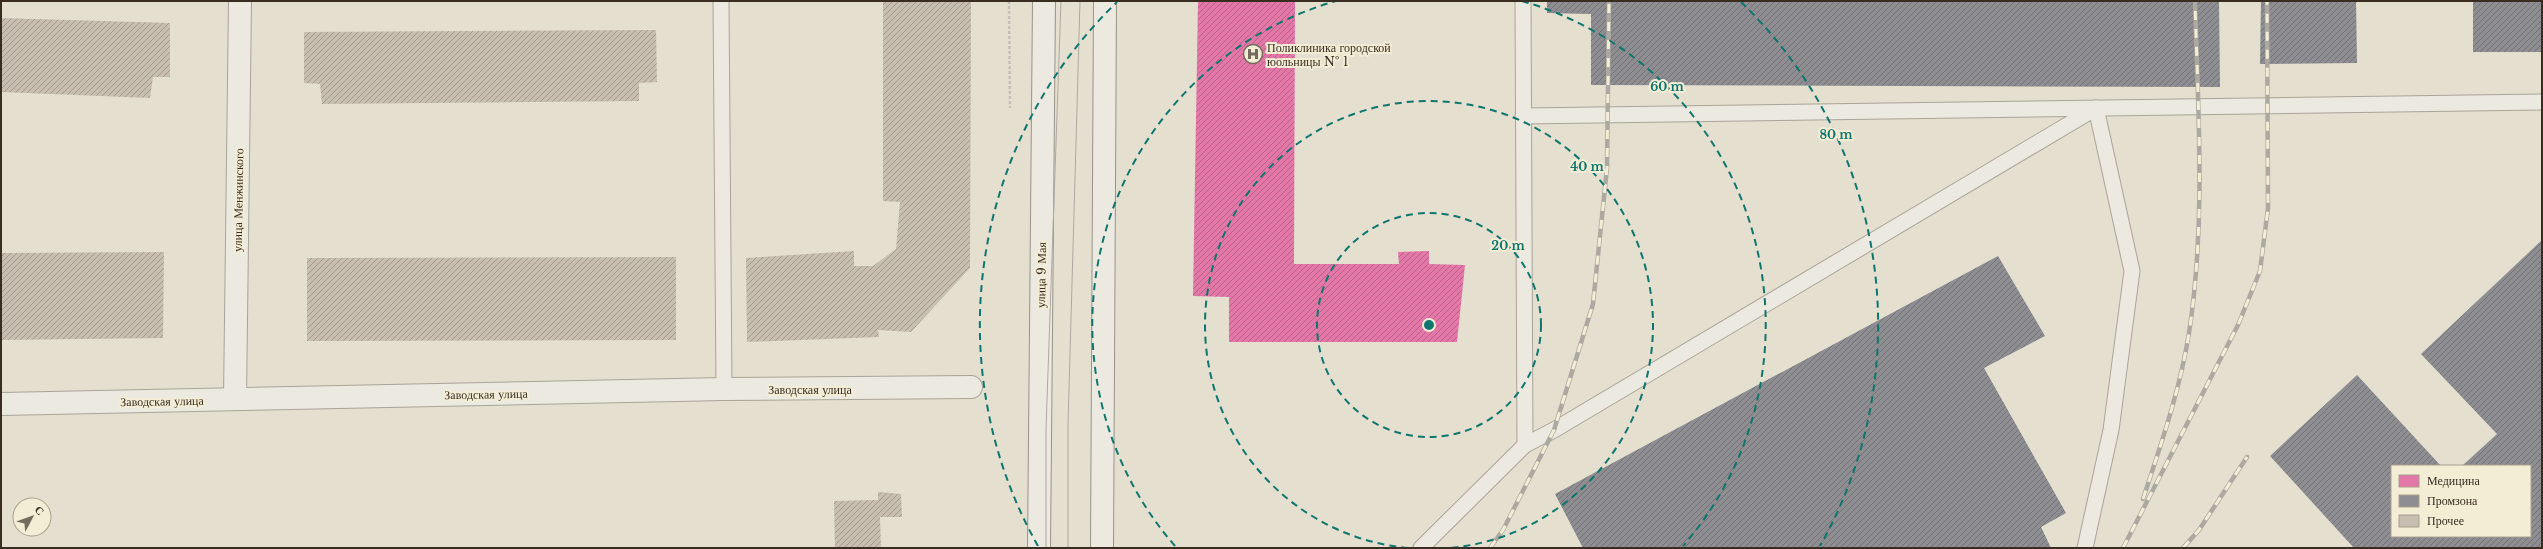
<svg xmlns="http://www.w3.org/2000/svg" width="2543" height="549" viewBox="0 0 2543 549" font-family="'Libre Baskerville',serif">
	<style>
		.health { fill: url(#health-hatch) }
		.industry { fill: url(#industry-hatch) }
		.building { fill: url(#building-hatch) }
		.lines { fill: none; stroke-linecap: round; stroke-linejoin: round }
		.service-casing { stroke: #a9a498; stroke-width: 17 }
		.minor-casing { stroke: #a9a498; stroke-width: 24 }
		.secondary-casing { stroke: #999388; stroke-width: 24 }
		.path { stroke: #c5c0b7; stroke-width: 2.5; stroke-dasharray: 3 2; stroke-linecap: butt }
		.service { stroke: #ece9e0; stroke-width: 15 }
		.minor { stroke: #ece9e0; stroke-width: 22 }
		.secondary { stroke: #ece9e0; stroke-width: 22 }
		.tram { stroke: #aca9a1; stroke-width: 1 }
		.rail-casing { stroke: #aca9a1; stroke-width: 4.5 }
		.rail { stroke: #f4edd6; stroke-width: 3; stroke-dasharray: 9; stroke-linecap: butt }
		.ring { fill: none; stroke: #0f766e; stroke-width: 2; stroke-dasharray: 7 5 }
		.labels { text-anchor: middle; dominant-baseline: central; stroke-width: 4; stroke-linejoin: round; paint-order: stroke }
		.poi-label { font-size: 12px; fill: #382d20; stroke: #f4edd6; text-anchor: start }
		.street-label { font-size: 12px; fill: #382d20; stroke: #f4edd6 }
		.centre { fill: #0f766e; stroke: #f4edd6; stroke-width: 2 }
		.ring-label { font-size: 12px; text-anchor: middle; font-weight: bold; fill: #0f766e; stroke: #f4edd6; stroke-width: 4; stroke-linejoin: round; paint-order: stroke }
	</style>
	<defs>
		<pattern id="health-hatch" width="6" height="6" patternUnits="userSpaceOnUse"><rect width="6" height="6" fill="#e377a8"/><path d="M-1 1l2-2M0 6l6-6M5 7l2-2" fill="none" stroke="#b96288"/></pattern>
		<pattern id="industry-hatch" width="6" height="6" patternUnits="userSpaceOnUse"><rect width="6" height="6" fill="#8d8d92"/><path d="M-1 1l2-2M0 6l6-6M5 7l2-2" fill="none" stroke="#747477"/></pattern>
		<pattern id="building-hatch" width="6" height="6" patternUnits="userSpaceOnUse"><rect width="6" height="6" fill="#c7beb0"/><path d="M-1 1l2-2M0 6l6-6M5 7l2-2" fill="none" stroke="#a39b8f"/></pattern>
	</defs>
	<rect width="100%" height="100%" fill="#e4dfcf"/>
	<path class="health" d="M1198,1H1295L1294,264H1399L1398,252L1429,251V264L1465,265L1457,342H1229V297L1193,296Z"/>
	<g class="industry">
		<path d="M1547,1H2219L2220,87L1591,85V14L1547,13Z"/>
		<path d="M2261,1H2356L2357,63L2260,64Z"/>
		<rect x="2473" y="1" width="69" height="51"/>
		<path d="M2542,240V548H2354L2270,456L2357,375L2441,466H2392V536H2530V466H2462L2497,434L2421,354Z"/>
		<path d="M1998,256L2045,336L1984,368L2066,513L2041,527L2051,548H1583L1555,494Z"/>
	</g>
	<g class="building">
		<path d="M883,1H971L970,268L911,332L878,330L879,337L747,342L746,258L854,251V266H873L896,249L900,202L883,201Z"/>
		<path d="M1,18L170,23V77H153L150,98L1,92Z"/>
		<path d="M656,30L657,82L639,83V101L322,104L320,84L304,83V32Z"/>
		<path d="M164,252L163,338L1,340V253Z"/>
		<path d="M676,257V340L307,341V258Z"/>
		<path d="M878,492L901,494L902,517H880L881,548H835L834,501L878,500Z"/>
	</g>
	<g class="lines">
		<defs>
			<g id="service">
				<path d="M721,1L724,389"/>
				<path d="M1523,116L2542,102"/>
				<path d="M1525,445L1554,430L2096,108L2132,271L2111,430L2085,548"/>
				<path d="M1421,548L1525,445L1523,1"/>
			</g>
			<g id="minor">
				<path d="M235,399L240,1"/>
				<path d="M1,404L724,389L971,387"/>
			</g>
			<g id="secondary">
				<path d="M1039,548L1044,1"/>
				<path d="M1102,548L1105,1"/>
			</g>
		</defs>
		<use href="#service" class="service-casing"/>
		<use href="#minor" class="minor-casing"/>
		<use href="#secondary" class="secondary-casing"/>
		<path class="path" d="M1009,1L1010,108"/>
		<use href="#service" class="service"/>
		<use href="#minor" class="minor"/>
		<use href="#secondary" class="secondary"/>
		<g class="tram">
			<path d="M1046,548V429L1061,1"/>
			<path d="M1068,548V425L1080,1"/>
		</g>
		<defs>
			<g id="rail">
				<path d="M2143,499C2161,444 2180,390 2189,333C2206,223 2198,111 2195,1"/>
				<path d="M1490,548L1503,530L1554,430L1593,304L1607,168L1609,1"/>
				<path d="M2123,548L2238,325L2260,271L2268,208L2267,1"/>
				<path d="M2183,548L2199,530L2247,457"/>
			</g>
		</defs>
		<use href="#rail" class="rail-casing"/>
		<use href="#rail" class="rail"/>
	</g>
	<g class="ring">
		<circle cx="1429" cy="325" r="112"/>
		<path d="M1408 548A224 224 0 1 1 1450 548"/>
		<path d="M1175 546A337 337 0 0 1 1336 1M1522 1A337 337 0 0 1 1683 546"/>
		<path d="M1038 546A449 449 0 0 1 1117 2M1741 2A449 449 0 0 1 1820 546"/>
	</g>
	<defs>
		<symbol id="hospital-ring" viewBox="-11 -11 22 22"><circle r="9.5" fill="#f4edd6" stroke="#746b5d" stroke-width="1.5"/><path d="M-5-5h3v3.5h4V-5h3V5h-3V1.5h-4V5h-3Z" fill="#746b5d"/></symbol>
	</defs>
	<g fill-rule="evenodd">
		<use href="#hospital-ring" x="1242" y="43" width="22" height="22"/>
	</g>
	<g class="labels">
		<g class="poi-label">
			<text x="1267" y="47">Поликлиника городской<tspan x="1267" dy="14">юольницы № 1</tspan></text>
		</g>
		<g class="street-label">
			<text transform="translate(238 200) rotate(-89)">улица Менжинского</text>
			<text transform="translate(1041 275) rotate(-89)">улица 9 Мая</text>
			<text x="810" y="389">Заводская улица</text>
			<text transform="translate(486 394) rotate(-1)">Заводская улица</text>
			<text transform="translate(162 401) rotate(-1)">Заводская улица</text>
		</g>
	</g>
	<circle cx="1429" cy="325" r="6" class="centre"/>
	<g class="ring-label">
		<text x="1667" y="91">60 m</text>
		<text x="1836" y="139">80 m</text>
		<text x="1587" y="171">40 m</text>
		<text x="1508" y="250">20 m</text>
	</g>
	<rect width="2543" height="549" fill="none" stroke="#382d20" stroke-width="4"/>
	<rect x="2391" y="465" width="140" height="72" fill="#f4edd6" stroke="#a9a08d"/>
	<rect x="2399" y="475" width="20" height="12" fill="#e377a8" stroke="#a9a08d"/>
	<text x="2427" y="485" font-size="12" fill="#382d20">Медицина</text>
	<rect x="2399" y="495" width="20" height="12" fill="#8d8d92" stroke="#a9a08d"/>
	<text x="2427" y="505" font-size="12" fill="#382d20">Промзона</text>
	<rect x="2399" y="515" width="20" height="12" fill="#c7beb0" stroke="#a9a08d"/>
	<text x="2427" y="525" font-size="12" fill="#382d20">Прочее</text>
	<g transform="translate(32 517) rotate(49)"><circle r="19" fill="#f4edd6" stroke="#a9a08d"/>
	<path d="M0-3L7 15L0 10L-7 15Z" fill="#746b5d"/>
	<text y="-6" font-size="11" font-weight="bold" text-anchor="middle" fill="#382d20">С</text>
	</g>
</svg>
